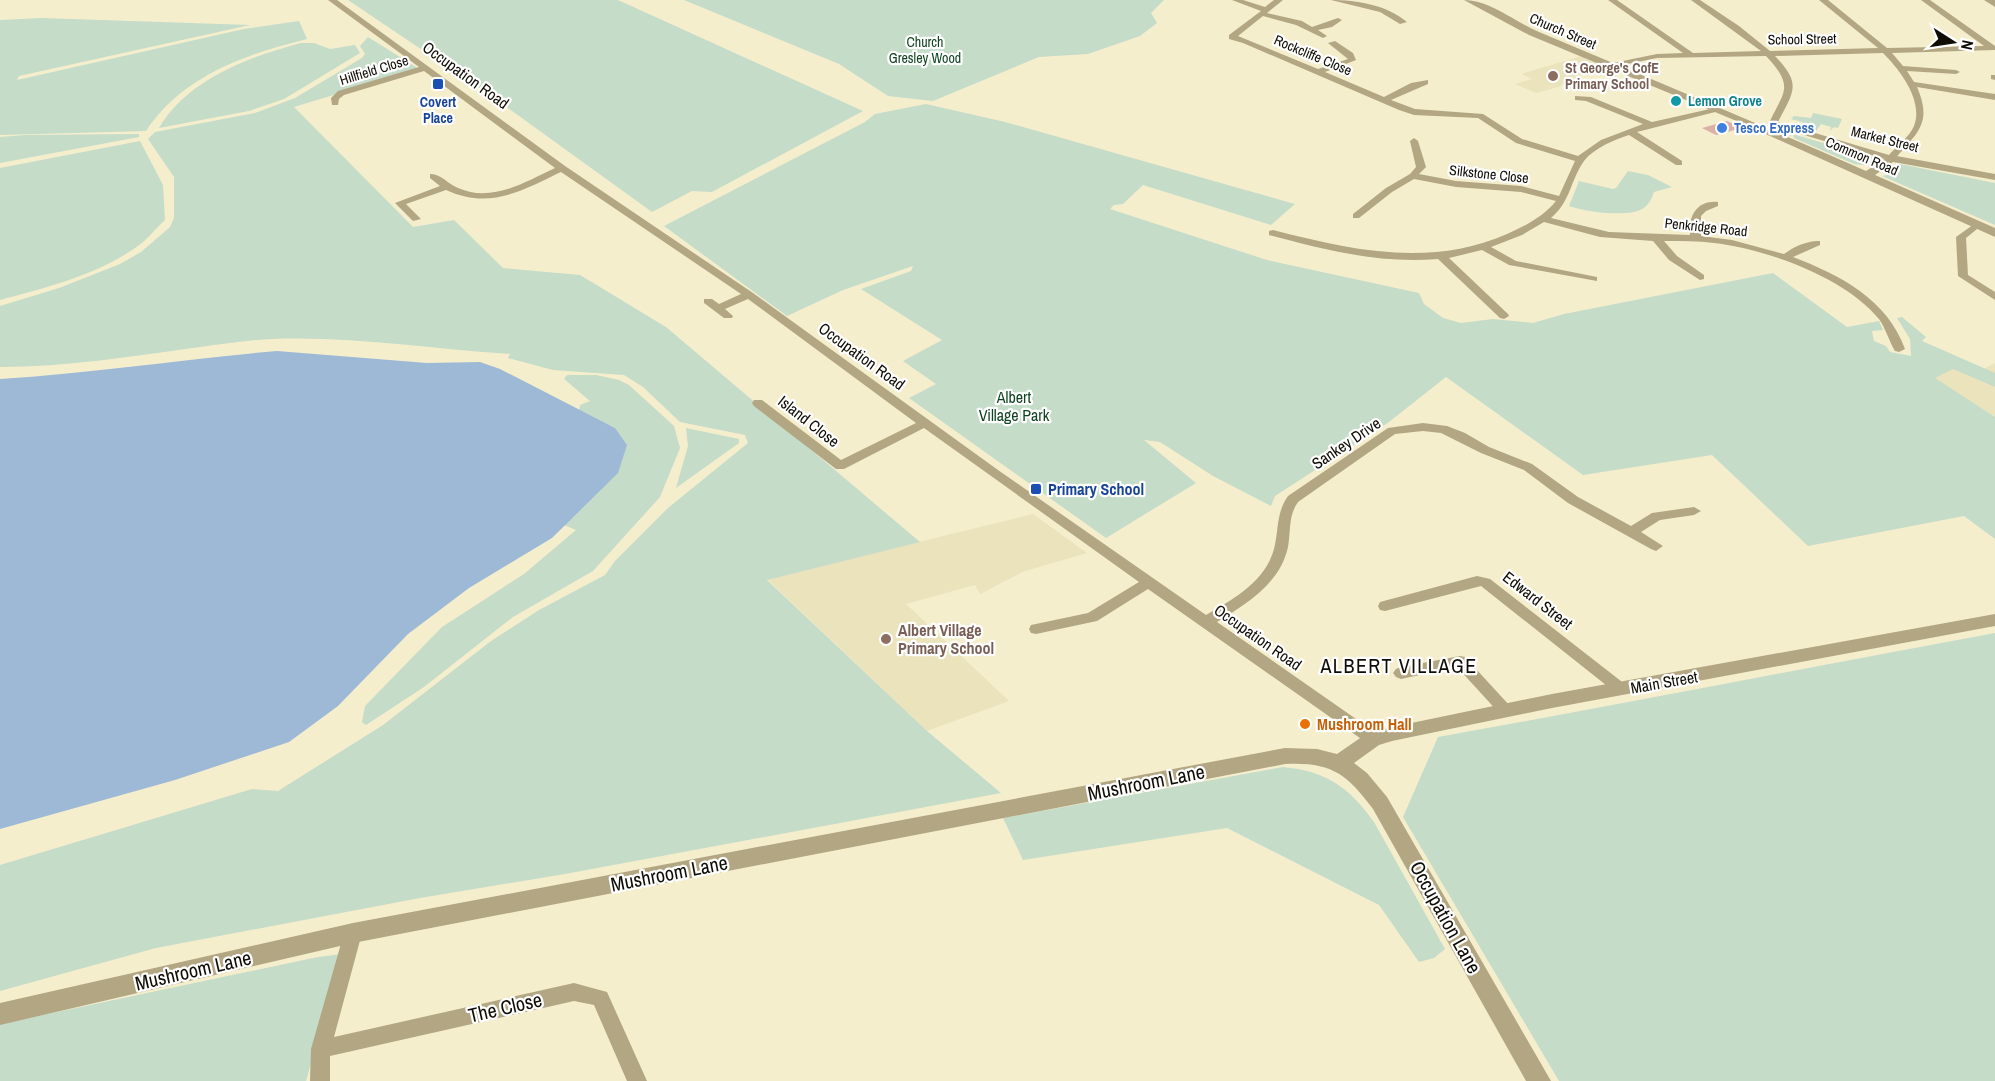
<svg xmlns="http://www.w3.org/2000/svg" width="1995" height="1081" viewBox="0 0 1995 1081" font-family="'Archivo Narrow',sans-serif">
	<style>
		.built { fill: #eae3bb }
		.green { fill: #c5dcc9 }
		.water { fill: #9db9d6 }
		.building { fill: #dbb0a7 }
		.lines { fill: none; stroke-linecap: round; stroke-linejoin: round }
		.minor { fill: #b3a683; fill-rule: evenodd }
		.tertiary { fill: #b3a683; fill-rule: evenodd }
		.education-dot { fill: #8d6e63; stroke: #fff; stroke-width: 2 }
		.transit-dot { fill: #1a4fb4; stroke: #fff; stroke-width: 2 }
		.culture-dot { fill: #0f9aa8; stroke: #fff; stroke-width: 2 }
		.shop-dot { fill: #3f7fe0; stroke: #fff; stroke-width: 2 }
		.food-dot { fill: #e8710a; stroke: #fff; stroke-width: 2 }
		.labels { text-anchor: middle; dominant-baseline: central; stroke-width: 4.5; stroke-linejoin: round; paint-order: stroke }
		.far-street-label { font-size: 14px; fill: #0e0c03; stroke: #fff }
		.far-park-label { font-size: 14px; fill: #104420; stroke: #fff }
		.far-education-label { font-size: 14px; font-weight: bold; fill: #785e54; stroke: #fff; text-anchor: start }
		.far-culture-label { font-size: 14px; font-weight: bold; fill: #0d838f; stroke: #fff; text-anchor: start }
		.far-transit-label { font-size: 14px; font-weight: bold; fill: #164399; stroke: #fff }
		.far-shop-label { font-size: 14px; font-weight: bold; fill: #366cbe; stroke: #fff; text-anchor: start }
		.street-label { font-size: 16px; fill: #0e0c03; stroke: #fff }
		.park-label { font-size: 16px; fill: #104420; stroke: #fff }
		.transit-label { font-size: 16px; font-weight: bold; fill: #164399; stroke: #fff; text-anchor: start }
		.education-label { font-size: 16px; font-weight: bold; fill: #785e54; stroke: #fff; text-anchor: start }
		.food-label { font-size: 16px; font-weight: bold; fill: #c56008; stroke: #fff; text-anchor: start }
		.quarter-label { font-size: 20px; letter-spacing: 1.5px; fill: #0e0c03; stroke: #fff }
		.near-street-label { font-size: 20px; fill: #0e0c03; stroke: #fff }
	</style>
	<rect width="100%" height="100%" fill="#f4eecd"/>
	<g class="built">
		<path d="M1582,56L1606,66L1588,72L1558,87L1536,93L1515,84L1532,79L1521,74Z"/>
		<path d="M1995,363V417L1934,378L1953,369H1984Z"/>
		<path d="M1033,514L1087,553L1025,571L980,594L975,585L906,604L1009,701L927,731L767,579Z"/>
	</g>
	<g class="green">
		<path d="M348,0H618L863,111L712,192L692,191L652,212L501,103Z"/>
		<path d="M684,0H1164L1151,13L1157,23L1140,36L1088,54L1039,57L933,101L888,96L839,64Z"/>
		<path d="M42,18L250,25L19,76L17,80L244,29L299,21L307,39C246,54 182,76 146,131L0,135V20Z"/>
		<path d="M368,37L419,69L294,107L413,227L454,220L503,268L580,275L666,327L920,542L767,580L927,731L1001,793L565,874L420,898L156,948L0,991V865L252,789L278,791L383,725L491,641L539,610L605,575L615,561L668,508L748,443L745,435L680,422L643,387L624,375L553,370L508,358L510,354C430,349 352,336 273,339C248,340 224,344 200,347C133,356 67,367 0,367V306L59,288L120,264L141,252L170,227L174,218V177L148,139L155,132L255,113L295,98L362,58L365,54L360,46Z"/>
		<path d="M301,43H314L330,49L355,45L360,53L284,99L249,111L159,128C188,79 249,57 301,43Z"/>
		<path d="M926,104L1005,122L1295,204L1271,225L1143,185L1123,204L1114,205L1110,209L1267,260L1419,293L1424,304L1443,318L1461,323L1493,319L1533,323L1564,314L1773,273L1847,327L1879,321L1883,330L1872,331L1874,341L1886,346L1890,352L1911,356L1910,339L1897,318L1902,317L1926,337L1922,341L1995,373V387L1953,369L1935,378L1995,417V539L1964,516L1808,546L1712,455L1583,475L1446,377L1389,422L1275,496L1271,506L1213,476L1160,442L1144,440L1196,483L1106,538L909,398L936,384L903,361L942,340L861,289L911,271L913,266L843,290L787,316L664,226L865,122L875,114Z"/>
		<path d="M1813,113L1842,119L1838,128L1834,127L1830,131L1831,127L1821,124L1816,131L1813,130L1816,126L1791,119L1794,116L1811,118Z"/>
		<path d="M1775,127L1782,131L1875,158L1863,165L1854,164L1794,138L1793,135L1791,136L1775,128Z"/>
		<path d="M139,134V137L0,163V137L25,135Z"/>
		<path d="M140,141L163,185L165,220C157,227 150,236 142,243C101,274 49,287 0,300V168Z"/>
		<path d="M1900,164L1995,183V225L1882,176L1900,172Z"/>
		<path d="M1628,171L1648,175L1672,187L1654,192C1652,198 1649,204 1644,208C1628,218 1586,212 1569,206L1579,181L1613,189L1616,188Z"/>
		<path d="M567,375H596L619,380L629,385L674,426L680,448L660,497L593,571L513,617L424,687L366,725L362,722L365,706L442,627L524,574L576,530L564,525L590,499L615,428L579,410L580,405L590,401L564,379Z"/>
		<path d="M686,428L739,439V443L676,488L688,446Z"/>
		<path d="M1995,633V1081H1559L1403,817L1438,737C1624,704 1809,667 1995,633Z"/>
		<path d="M1283,767C1326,771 1349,787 1374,822L1445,949L1434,958L1419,962L1379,905L1227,828L1023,860L1003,818Z"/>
		<path d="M342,954L306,1081H0V1024L318,957Z"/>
	</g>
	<path class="water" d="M277,351L427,363L480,362L500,369L615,428L627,445L618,473L552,538L469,588L408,634L338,706L289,742L175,780L0,829V379C93,373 184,359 277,351Z"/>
	<path class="building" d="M1727,121L1742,128L1716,135L1702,128Z"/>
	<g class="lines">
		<g class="minor">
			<path d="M328,0H337L565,166L753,293L998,470L1206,615C1233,599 1265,582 1274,549C1279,529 1276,513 1288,496L1388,428L1423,423L1447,426L1465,433L1489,447L1532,464L1578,497L1631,526L1652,513L1694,507L1701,511L1694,515L1660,520L1641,532L1663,546L1656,551L1651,549L1568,503L1524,470L1481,453L1441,433L1423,431L1395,434L1298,502C1288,516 1291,531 1288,547C1280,584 1246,604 1217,622L1379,735L1381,739L1379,743L1373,745L1367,743L1148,589L1097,621L1036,634L1031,633L1029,629L1031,625L1088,613L1139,582L924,428L844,469H836L754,406L752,403L754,400H762L841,460L916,423L748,299L725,309L733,316L732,318H724L704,303V299H712L719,304L741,294L561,172C521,191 490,210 446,190L406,204L421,219L413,221L395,203L440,186L430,178V174C440,173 448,184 458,188C492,203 525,182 555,168L424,71L344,95L339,99L338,105H332L331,98L338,91L419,67Z"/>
			<path d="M1232,0H1243L1265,7L1274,0H1283L1267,13L1302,21L1312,27L1338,18L1342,20L1332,27L1318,30L1327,36L1323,38L1296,25L1263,16L1238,36L1318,69L1348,59L1328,43L1335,41L1353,53L1356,60L1325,72L1384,97L1411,83L1428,80V84L1391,100L1415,109L1483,114L1522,139L1578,156L1601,140L1643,124L1586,101L1575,100V96L1591,97L1652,122L1719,107V111L1637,132L1682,161V165H1676L1629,135C1614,140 1594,148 1584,161C1570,181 1571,201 1551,218L1609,232L1690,235C1688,216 1697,200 1718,202V206L1706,211L1701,216V236L1732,240L1784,254C1793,247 1808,240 1820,241V245L1793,257C1840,275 1887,299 1905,349L1899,352L1895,351C1889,341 1886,329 1879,319C1845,277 1766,249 1714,243C1698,241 1681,241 1664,241L1677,256L1704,275V279L1700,280L1669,260L1653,241L1600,237L1544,222L1522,235L1491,247L1516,261L1597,277V281L1509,265L1482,250L1449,258L1508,314L1509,316L1504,319L1500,318L1438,259C1380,264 1325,250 1269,235V231L1273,230C1351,250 1430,268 1507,234C1525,226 1543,217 1556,201L1521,192L1456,187L1414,179L1392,192L1359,218H1353V214L1386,188L1410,174L1416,167L1410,141L1414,138L1418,141L1426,167L1419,174L1456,181L1521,186L1559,196L1575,161L1516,143L1478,118L1414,115L1399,110L1243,43L1229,39V35L1261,11Z"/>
			<path d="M1331,0C1357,0 1387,5 1407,22L1400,24L1380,12Z"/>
			<path d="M1608,0H1617L1693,53L1761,51L1691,0H1700L1739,26L1770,51L1878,48L1819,0H1828L1887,48L1984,46L1921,0H1930L1995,46V50L1892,53L1903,66L1956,70L1960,72L1956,74L1907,71L1914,82L1995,94V100L1917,87C1933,124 1917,133 1894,160H1888L1770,125L1769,123C1784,91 1795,87 1766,56L1657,58L1608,68V64L1657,54L1683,53ZM1883,53C1899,69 1924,100 1914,126C1910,136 1896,147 1889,155L1778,122C1794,91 1802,84 1775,56Z"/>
			<path d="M1991,75H1995V80L1991,79Z"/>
			<path d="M1977,222L1982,225L1966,238L1968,275L1995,292V300L1958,276L1956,237Z"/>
			<path d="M1477,576L1490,579L1626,685L1629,689L1626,693H1616L1481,586L1385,611L1380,610L1378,606L1380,602Z"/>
			<path d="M1460,656L1465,657L1510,706L1513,710L1510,714L1505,716L1500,714L1457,667L1401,679L1396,677L1393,673L1396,669L1401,667Z"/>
			<path d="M353,925L359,927L362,933L334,1037L574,983L607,992L647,1081H627L594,1005L574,1001L330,1056V1081H310L311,1049L344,933L347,927Z"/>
		</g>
		<g class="tertiary">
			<path d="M1464,0C1490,0 1515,22 1539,32C1648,78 1758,123 1866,171L1891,155L1995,174V180L1893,162L1875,175L1995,228V237L1739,122L1529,35Z"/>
			<path d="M1984,0H1995V7Z"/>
			<path d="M1995,614V626L1552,708L1392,741L1379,745L1354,763L1367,773L1387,797L1551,1081H1526L1373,809C1346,773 1331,762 1285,764L353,943L0,1025V1003L353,923L1285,748L1317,749L1337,754L1366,734L1392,727L1552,694Z"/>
		</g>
	</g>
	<g class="education-dot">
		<circle cx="1553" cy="76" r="6"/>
		<circle cx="886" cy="639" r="6"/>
	</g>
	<g class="transit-dot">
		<rect x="432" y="78" width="12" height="12" rx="3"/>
		<rect x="1030" y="483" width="12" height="12" rx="3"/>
	</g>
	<circle class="culture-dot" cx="1676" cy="101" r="6"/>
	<circle class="shop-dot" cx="1722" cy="128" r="6"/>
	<circle class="food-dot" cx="1305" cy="724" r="6"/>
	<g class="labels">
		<g class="far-street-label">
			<text transform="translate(1563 31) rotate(23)">Church Street</text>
			<text transform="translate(1802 39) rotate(-1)">School Street</text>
			<text transform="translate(1313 55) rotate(23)">Rockcliffe Close</text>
			<text transform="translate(374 70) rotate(-17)">Hillfield Close</text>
			<text transform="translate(1885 139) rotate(14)">Market Street</text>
			<text transform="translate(1862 156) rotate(23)">Common Road</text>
			<text transform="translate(1489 174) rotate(6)">Silkstone Close</text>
			<text transform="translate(1706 227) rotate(6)">Penkridge Road</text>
		</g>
		<g class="far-park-label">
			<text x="925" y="42">Church<tspan x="925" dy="16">Gresley Wood</tspan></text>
		</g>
		<g class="far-education-label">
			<text x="1565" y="68">St George's CofE<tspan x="1565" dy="16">Primary School</tspan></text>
		</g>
		<g class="far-culture-label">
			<text x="1688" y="101">Lemon Grove</text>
		</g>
		<g class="far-transit-label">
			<text x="438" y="102">Covert<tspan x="438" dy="16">Place</tspan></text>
		</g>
		<g class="far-shop-label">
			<text x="1734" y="128">Tesco Express</text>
		</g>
		<g class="street-label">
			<text transform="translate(466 75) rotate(36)">Occupation Road</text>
			<text transform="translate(862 356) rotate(36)">Occupation Road</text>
			<text transform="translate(809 421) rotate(38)">Island Close</text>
			<text transform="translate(1346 443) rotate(-34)">Sankey Drive</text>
			<text transform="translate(1538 600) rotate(38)">Edward Street</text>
			<text transform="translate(1258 637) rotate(35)">Occupation Road</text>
			<text transform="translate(1664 682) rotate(-10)">Main Street</text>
		</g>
		<g class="park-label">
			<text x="1014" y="397">Albert<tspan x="1014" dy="18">Village Park</tspan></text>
		</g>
		<g class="transit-label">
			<text x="1048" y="489">Primary School</text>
		</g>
		<g class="education-label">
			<text x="898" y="630">Albert Village<tspan x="898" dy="18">Primary School</tspan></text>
		</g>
		<g class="food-label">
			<text x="1317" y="724">Mushroom Hall</text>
		</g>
		<g class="quarter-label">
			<text x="1399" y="665">ALBERT VILLAGE</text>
		</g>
		<g class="near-street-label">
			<text transform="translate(1146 782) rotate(-11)">Mushroom Lane</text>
			<text transform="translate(669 873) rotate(-11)">Mushroom Lane</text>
			<text transform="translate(1446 917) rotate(61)">Occupation Lane</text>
			<text transform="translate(193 970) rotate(-13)">Mushroom Lane</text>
			<text transform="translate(505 1007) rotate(-13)">The Close</text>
		</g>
	</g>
	<g transform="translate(1953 42) rotate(102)" stroke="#ffffff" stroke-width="4.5" paint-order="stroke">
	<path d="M0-4.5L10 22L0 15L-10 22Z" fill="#0e0c03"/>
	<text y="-9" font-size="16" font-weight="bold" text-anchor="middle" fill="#0e0c03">N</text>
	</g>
</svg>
